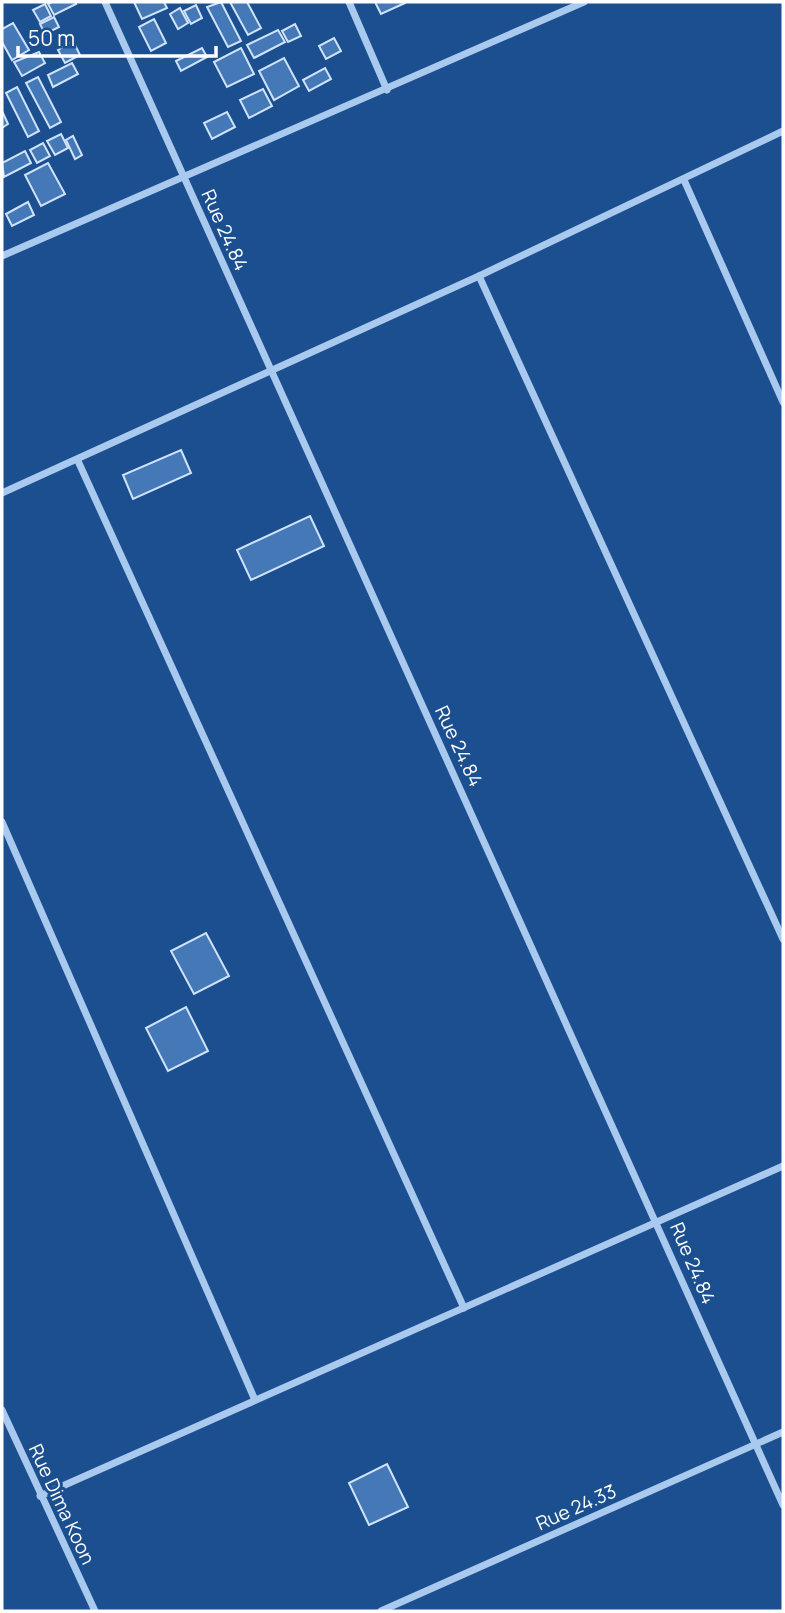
<svg xmlns="http://www.w3.org/2000/svg" width="785" height="1613" viewBox="0 0 785 1613" font-family="Manrope,sans-serif">
	<style>
		.building { fill: #4478b7; stroke: #cfe3fa; stroke-width: 2 }
		.lines { fill: none; stroke-linecap: round; stroke-linejoin: round }
		.minor { stroke: #a9c9ee; stroke-width: 7 }
		.labels { text-anchor: middle; dominant-baseline: central; stroke-width: 6; stroke-linejoin: round; paint-order: stroke }
		.street-label { font-size: 19px; fill: #fff; stroke: #1b4f8f }
	</style>
	<rect width="100%" height="100%" fill="#1b4f8f"/>
	<g class="building">
		<path d="M52,2H75L76,4L54,15L48,4Z"/>
		<path d="M134,2H164L167,8L142,19Z"/>
		<path d="M221,2L241,41L228,47L207,7Z"/>
		<path d="M230,2H247L261,28L248,35Z"/>
		<path d="M375,2H405V3L381,14Z"/>
		<path d="M45,4L51,16L40,22L33,10Z"/>
		<path d="M196,5L202,18L191,24L184,11Z"/>
		<path d="M180,8L188,23L178,29L170,14Z"/>
		<path d="M54,17L59,27L45,34L40,24Z"/>
		<path d="M154,19L166,43L151,51L139,27Z"/>
		<path d="M13,23L29,50L12,60L2,42V29Z"/>
		<path d="M295,24L301,36L288,42L282,31Z"/>
		<path d="M278,30L285,42L254,58L247,45Z"/>
		<path d="M334,38L341,51L326,59L319,46Z"/>
		<path d="M73,41L80,55L65,63L58,50Z"/>
		<path d="M202,48L207,57L181,71L176,61Z"/>
		<path d="M241,48L254,74L227,87L214,62Z"/>
		<path d="M39,52L45,63L22,76L14,62Z"/>
		<path d="M284,58L299,86L274,100L259,71Z"/>
		<path d="M72,63L78,74L53,87L48,75Z"/>
		<path d="M325,68L331,79L309,91L303,80Z"/>
		<path d="M38,77L61,122L50,128L26,83Z"/>
		<path d="M17,87L39,131L28,137L6,93Z"/>
		<path d="M263,89L272,106L249,118L240,100Z"/>
		<path d="M2,111L8,124L2,128Z"/>
		<path d="M227,112L235,127L212,139L204,123Z"/>
		<path d="M61,134L68,148L55,155L47,141Z"/>
		<path d="M73,136L82,155L75,159L66,140Z"/>
		<path d="M43,143L50,156L37,163L30,150Z"/>
		<path d="M25,151L31,163L4,177L2,163Z"/>
		<path d="M48,163L65,194L41,206L25,175Z"/>
		<path d="M28,202L34,215L12,226L6,214Z"/>
		<path d="M181,450L191,473L133,499L123,475Z"/>
		<path d="M310,516L324,546L251,580L237,550Z"/>
		<path d="M206,933L229,976L194,994L171,951Z"/>
		<path d="M186,1007L208,1051L168,1071L146,1028Z"/>
		<path d="M387,1464L408,1507L369,1525L349,1483Z"/>
	</g>
	<g class="lines">
		<g class="minor">
			<path d="M105,2L783,1505"/>
			<path d="M349,2L387,90"/>
			<path d="M684,180L783,402"/>
			<path d="M2,256L584,2"/>
			<path d="M479,276L783,939"/>
			<path d="M78,461L464,1308"/>
			<path d="M2,493L479,276L783,131"/>
			<path d="M2,822L255,1400"/>
			<path d="M2,1410L95,1611"/>
			<path d="M40,1496L783,1166"/>
			<path d="M381,1611L783,1432"/>
		</g>
	</g>
	<g class="labels">
		<g class="street-label">
			<text transform="translate(225 230) rotate(66)">Rue 24.84</text>
			<text transform="translate(459 746) rotate(65)">Rue 24.84</text>
			<text transform="translate(693 1263) rotate(67)">Rue 24.84</text>
			<text transform="translate(62 1504) rotate(65)">Rue Dima Koon</text>
			<text transform="translate(576 1507) rotate(-24)">Rue 24.33</text>
		</g>
	</g>
	<rect width="785" height="1613" fill="none" stroke="#ffffff" stroke-width="7"/>
	<path d="M18 46v10h198v-10" fill="none" stroke="#ffffff" stroke-width="3.5"/>
	<text x="28" y="46" font-size="21" fill="#ffffff" stroke="#1b4f8f" stroke-width="5" paint-order="stroke">50 m</text>
</svg>
